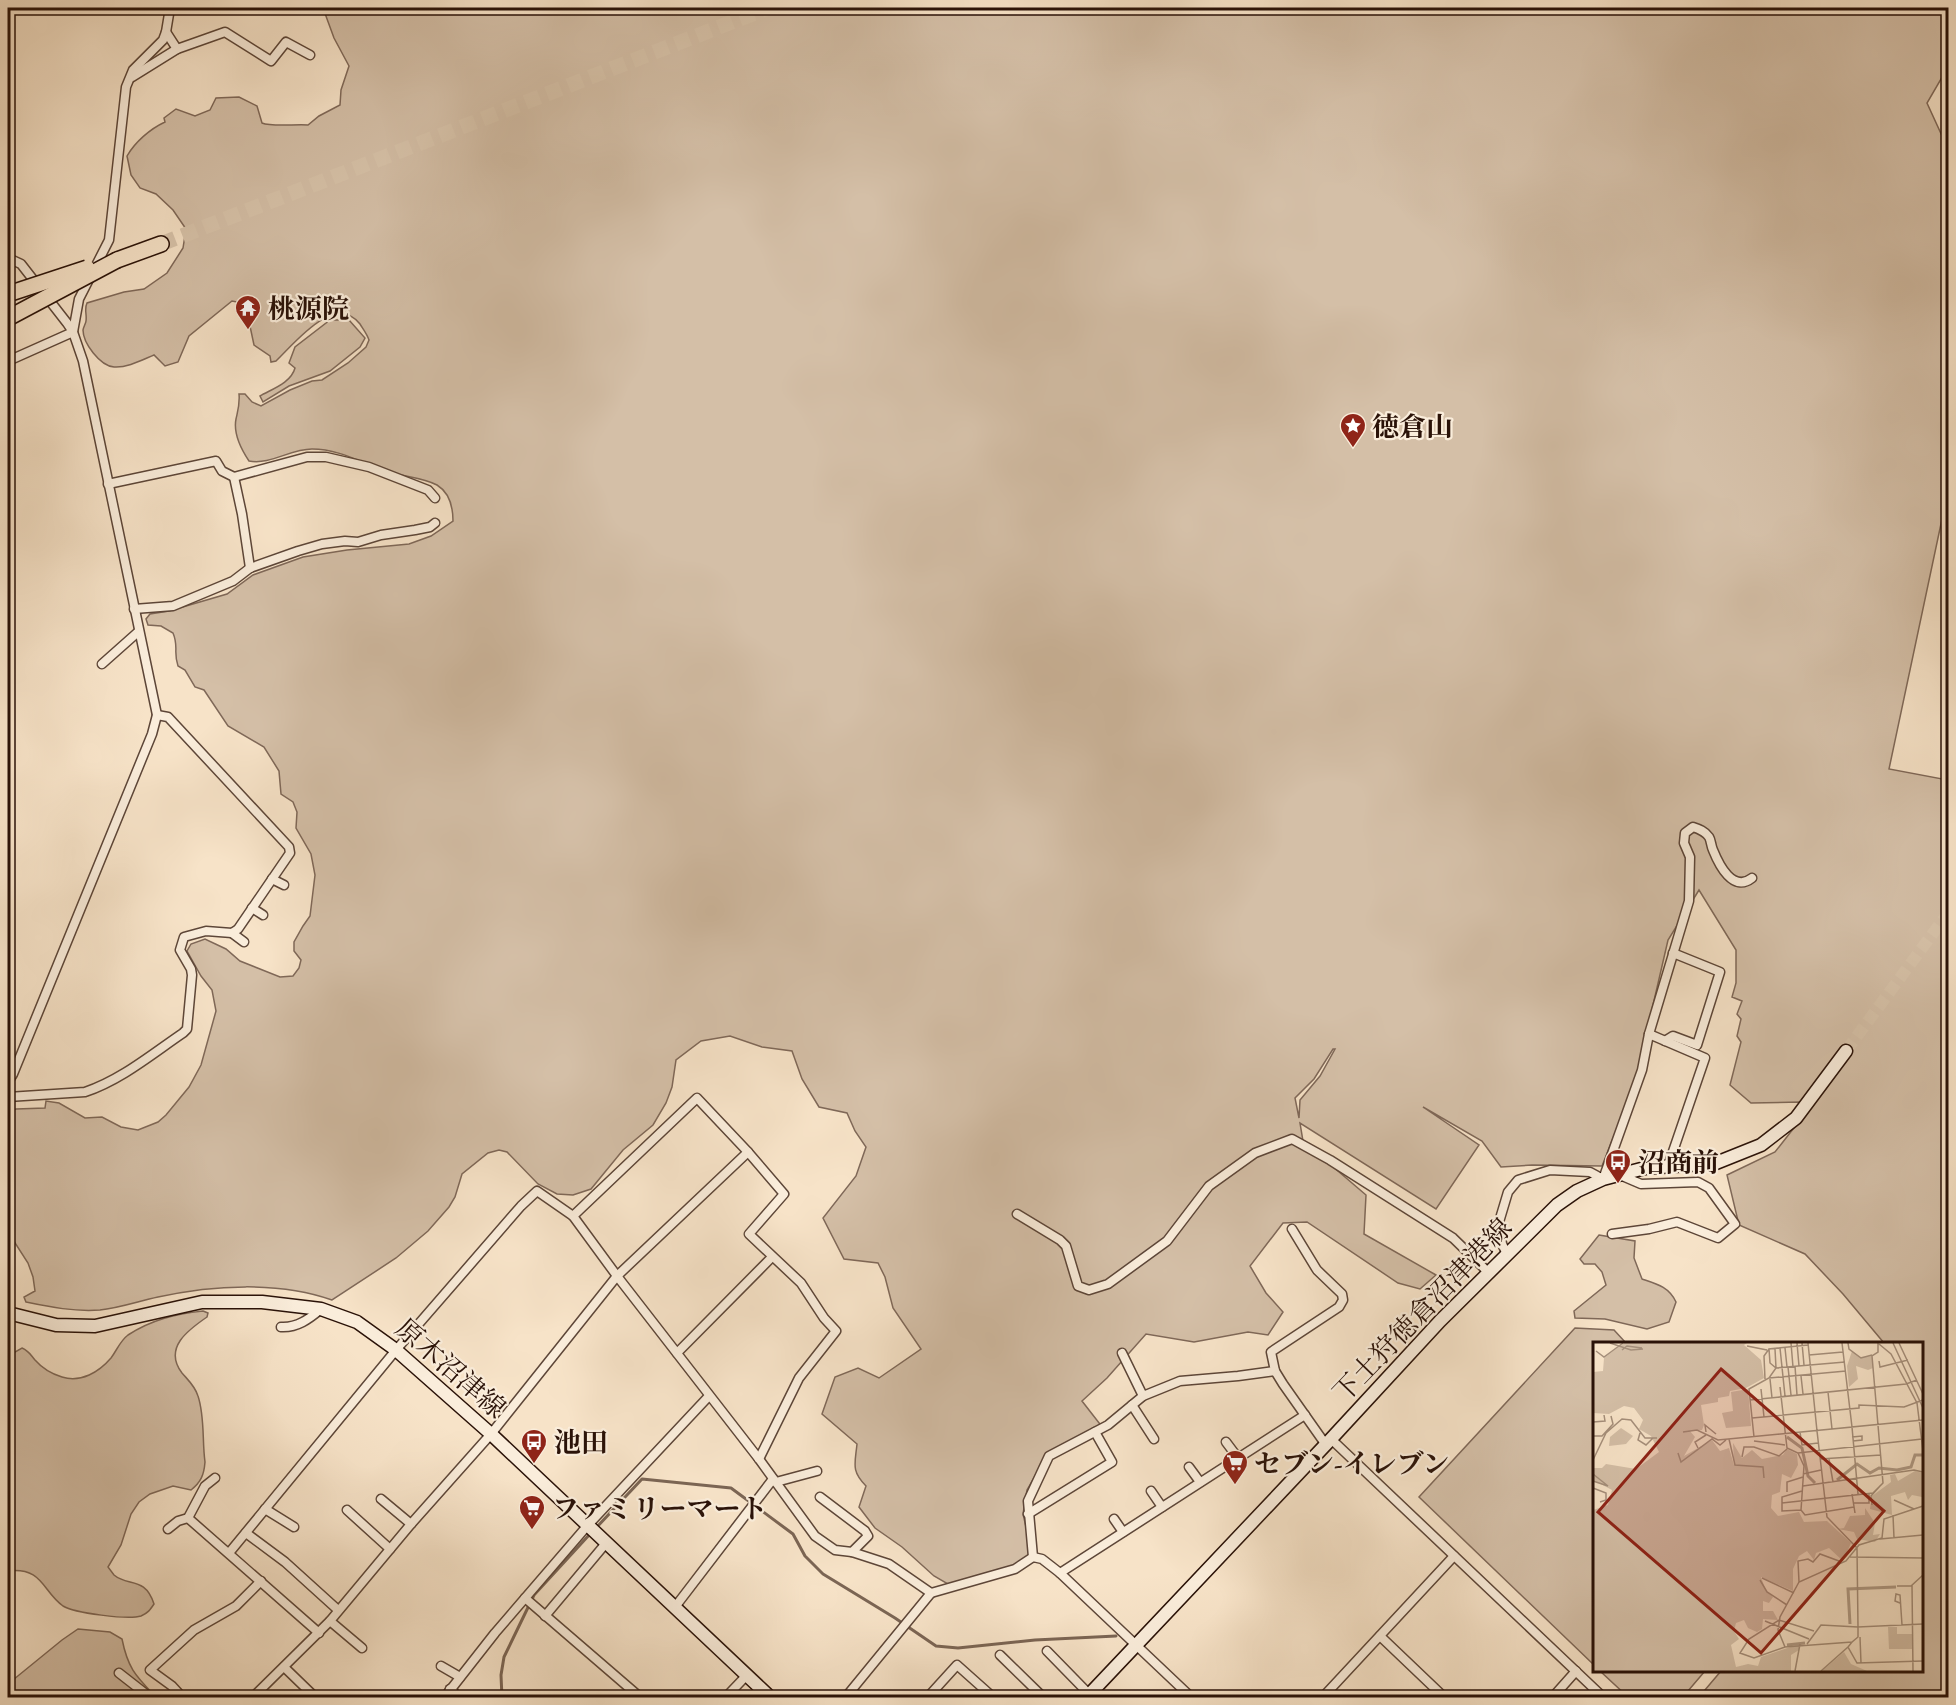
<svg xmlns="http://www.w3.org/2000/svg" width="1956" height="1705" viewBox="0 0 1956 1705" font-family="'EB Garamond','Noto Serif JP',serif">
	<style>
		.green { fill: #d4bfa7; stroke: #7f6858; stroke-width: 1.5; fill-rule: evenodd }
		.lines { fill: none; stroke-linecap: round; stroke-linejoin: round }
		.stream { stroke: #7b6554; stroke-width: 3 }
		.secondary-tunnel { stroke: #d8c4ab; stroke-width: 12; stroke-dasharray: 12 6; stroke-linecap: butt }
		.highway-tunnel { stroke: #d8c4ab; stroke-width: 15; stroke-dasharray: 15 8; stroke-linecap: butt }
		.street-casing { stroke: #5d4638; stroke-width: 11 }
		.secondary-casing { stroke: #2a1208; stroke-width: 15 }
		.highway-casing { stroke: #2a1208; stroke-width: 18 }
		.street { stroke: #faeddb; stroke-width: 8 }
		.secondary { stroke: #faeddb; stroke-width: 12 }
		.highway { stroke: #f7e3c8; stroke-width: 15 }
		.highway-bridge-casing { stroke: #2a1208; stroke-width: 18; stroke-linecap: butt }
		.highway-bridge { stroke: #f7e3c8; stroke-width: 15 }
		.labels { text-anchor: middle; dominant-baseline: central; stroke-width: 4.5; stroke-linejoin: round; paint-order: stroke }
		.poi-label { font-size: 27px; font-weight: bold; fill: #2a1208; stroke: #faeddb; text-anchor: start }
		.street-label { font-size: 27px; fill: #2a1208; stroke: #faeddb }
		.inset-river { fill: none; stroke: #b19c87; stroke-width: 3 }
		.inset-road { fill: none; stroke: #a58f7b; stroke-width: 1.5 }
		.view { fill: #8f2418; fill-opacity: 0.15; stroke: #8f2418; stroke-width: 3 }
		.inset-edge { fill: none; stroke: #2a1208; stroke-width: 3 }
	</style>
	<rect width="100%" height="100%" fill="#f7e3c8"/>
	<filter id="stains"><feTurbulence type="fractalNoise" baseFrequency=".00333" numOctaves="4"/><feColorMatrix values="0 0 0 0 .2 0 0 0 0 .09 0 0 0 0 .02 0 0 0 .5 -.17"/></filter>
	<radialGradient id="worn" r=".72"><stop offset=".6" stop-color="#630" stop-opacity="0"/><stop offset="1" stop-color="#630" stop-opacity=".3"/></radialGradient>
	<g class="green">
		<path d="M323,8H1948V67L1927,103L1948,149V516L1942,519L1889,769L1948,780V1697H1699L1721,1671L1922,1670V1344L1884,1343L1843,1294L1805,1254L1739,1225L1727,1175L1775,1152L1804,1115L1801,1102L1751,1103L1730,1085L1741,1042L1737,1036L1741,1019L1737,1014L1742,1001L1732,997L1736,983V950L1699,890L1668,940L1635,1083L1602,1166L1532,1165L1501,1167L1482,1141L1423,1107L1479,1145L1436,1209L1300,1123L1303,1141L1366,1195L1364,1234L1436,1275L1420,1289L1398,1283L1307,1222L1283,1223L1250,1266L1266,1293L1283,1312L1268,1335L1248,1332L1194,1342L1146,1334L1107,1378L1082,1401L1103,1428L1046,1457L1027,1490L1023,1514L1033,1557L1005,1571L953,1587L934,1576L902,1547L875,1528L859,1507L866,1486C851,1471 855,1464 857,1444L822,1414L835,1377L858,1368L879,1378L921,1349L893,1308L885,1277L878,1263L844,1259L823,1218L856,1176L866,1147L855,1131L847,1113L819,1107L802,1079L792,1051L762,1047L730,1036L701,1041L676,1060L672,1087L666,1103L653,1125L623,1150L591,1189L573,1195L557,1194L538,1184L507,1152L499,1150L488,1153L462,1174L455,1197L449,1207L428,1231L396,1258L332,1300C279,1281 212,1285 158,1297C139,1301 119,1308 100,1310C75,1312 50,1307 26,1302L24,1297L35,1291L33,1277L28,1263L8,1232V1111L16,1109L45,1108L46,1101L59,1103L85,1118L102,1117L121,1127L138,1130L158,1122L166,1115L189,1087L201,1065L216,1011L212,990L201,976L187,951L191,944L205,939L226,949L240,961L280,977L293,976L299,968L301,960L294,951V942L303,926L310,916L315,875L311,854L296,828L297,812L293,802L281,794L279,771L264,747L228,726L204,690L195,687L185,670L178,666C173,652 179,647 173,633L161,626L148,625L146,619L150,614L169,611L227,594L253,575L303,557L347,550L409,544L431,536L453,521C453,507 450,493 437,485C423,478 407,477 392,473C365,465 341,449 312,449C290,449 271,465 249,461C241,449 233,434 236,419C238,410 240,404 239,394H245L252,402L261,406L290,390L312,381L322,380L348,363L366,347L369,340C367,334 363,329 360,324C335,292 295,343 276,361L271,362L270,356L254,345L247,312L242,303L232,301L189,336L178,362L165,366L154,355C142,360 127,368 114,367C100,366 83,343 83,330C83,328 86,323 86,321C87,314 84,309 87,303L124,292L144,289L167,273L183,248L186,229L173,210L156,194L140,188L131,175L127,156C135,142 150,129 165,122L164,118L176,109L195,116L210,110L216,98L239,97L257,106L262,123C271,127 296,124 308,125L319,116L340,105L341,90L349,66L334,38ZM1333,1049H1335L1320,1076L1300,1100L1299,1118L1295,1098L1314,1079Z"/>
		<path d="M330,320H349L365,338L360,347L330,371L289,386L263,402L260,396C272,389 291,383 295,368L289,363L295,347Z"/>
		<path d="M1599,1235L1635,1241L1634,1258L1642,1279C1657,1284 1669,1287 1676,1302L1669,1322L1647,1329L1605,1319L1575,1318L1574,1311L1606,1285L1602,1272L1595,1264H1584L1580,1259Z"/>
		<path d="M203,1311L208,1313L207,1317C188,1330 163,1348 182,1373C188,1380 195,1386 198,1396C205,1417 202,1441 205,1462C204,1475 201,1482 191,1490L173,1486L150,1494L139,1502L131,1514L121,1545L108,1567C108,1567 114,1575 114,1575C128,1587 145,1576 154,1604C150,1610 148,1613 141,1616C128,1620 74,1613 63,1606C42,1591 43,1567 8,1571V1356L22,1348C29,1351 30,1354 35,1360C42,1368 52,1374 62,1377C81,1383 99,1372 111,1358C117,1350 120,1341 128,1335C151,1320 175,1314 203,1311Z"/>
		<path d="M1575,1328L1614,1330L1626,1343L1594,1344V1665L1419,1497Z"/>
		<path d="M78,1629L110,1632L122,1639C128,1669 136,1676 156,1697H8V1684L62,1640Z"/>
		<path d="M1600,1671H1705L1682,1698L1628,1697Z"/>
	</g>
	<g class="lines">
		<g class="stream">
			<path d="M595,1529L642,1479L731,1488L793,1534L805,1556L823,1574L895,1618L936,1646L958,1648L1035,1640L1116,1636"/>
			<path d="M502,1698L501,1675L504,1657L534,1595L590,1534"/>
		</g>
		<path class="secondary-tunnel" d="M1846,1051L1948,913"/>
		<path class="highway-tunnel" d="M161,244L768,8"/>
		<defs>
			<g id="street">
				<path d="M166,32L177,49L225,32L271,61L286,42L310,55"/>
				<path d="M132,77L177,49"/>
				<path d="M8,258L21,264L67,323L73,332L83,361L157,715L152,734L13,1074L8,1082"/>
				<path d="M8,361L73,332L79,299L109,240L126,87L133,70L163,40L166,32L170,8"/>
				<path d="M234,477L242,514L250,568"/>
				<path d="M108,484L216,461L222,471L234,477L307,457H326L369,467L428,490L435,498"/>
				<path d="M134,609L173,606L233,581L250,568L298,551L322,544L345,541L358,542L381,535L415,530L430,527L435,523"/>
				<path d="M102,664L138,632"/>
				<path d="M272,879L284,885"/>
				<path d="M252,908L263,915"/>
				<path d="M232,933L244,942"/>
				<path d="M1649,1034L1705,1058L1668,1166"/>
				<path d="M1665,1041L1673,1036L1697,1045L1720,972L1673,953"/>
				<path d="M8,1097L85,1092C121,1080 152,1054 183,1033L187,1029L192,975L191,969L180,950L184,937L206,931L232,933L238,929L290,853L289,847L168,717L157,715"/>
				<path d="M1017,1214L1060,1240L1066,1246L1078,1286L1089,1290L1108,1284L1167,1241L1209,1186L1255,1153L1292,1139L1330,1160L1453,1238L1488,1272"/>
				<path d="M573,1216L697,1098L748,1152L784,1194L749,1234L801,1283L824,1318L836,1331L799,1378L759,1459"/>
				<path d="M1292,1229L1317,1270L1342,1294L1343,1300L1339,1307L1271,1352L1275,1371L1283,1384L1326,1445"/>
				<path d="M1612,1234L1649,1229L1677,1222L1718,1238L1735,1224L1709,1188L1698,1182L1641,1184L1620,1175"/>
				<path d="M1507,1254L1502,1244L1499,1222L1508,1192L1518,1180L1550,1170L1590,1172L1603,1179L1642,1070L1649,1034L1689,901L1690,857L1684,843L1685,833L1693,827C1699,829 1705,831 1709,837C1711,840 1711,846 1713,850C1719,865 1733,893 1752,878"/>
				<path d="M281,1327C297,1328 309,1319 321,1309"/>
				<path d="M677,1353L772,1257"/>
				<path d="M1122,1353L1143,1396"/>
				<path d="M1132,1405L1154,1439"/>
				<path d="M1331,1439L1604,1698"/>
				<path d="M1226,1442L1238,1458"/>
				<path d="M1189,1467L1200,1482"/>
				<path d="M776,1482L817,1471"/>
				<path d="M1151,1491L1162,1507"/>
				<path d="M820,1497L865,1531L868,1536L852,1552"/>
				<path d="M381,1499L411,1524"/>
				<path d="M265,1509L294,1527"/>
				<path d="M347,1510L390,1549"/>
				<path d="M1028,1514L1112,1462L1095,1432"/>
				<path d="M188,1518L319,1633"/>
				<path d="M1114,1519L1123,1532"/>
				<path d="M168,1529L178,1521L188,1518L205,1486L215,1478"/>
				<path d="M246,1533L285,1562L338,1610"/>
				<path d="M229,1553L396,1350L521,1206L537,1191L573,1216L617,1276L759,1459L815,1536L835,1550L852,1552L889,1564L931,1593L1015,1569L1033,1557L1042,1559L1060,1573L1192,1698"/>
				<path d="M1033,1557L1028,1501L1049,1456L1108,1425L1143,1396L1180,1381L1238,1376L1275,1371"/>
				<path d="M1060,1573L1305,1415"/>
				<path d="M525,1598L641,1698"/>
				<path d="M675,1607L773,1479"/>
				<path d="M545,1616L607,1542"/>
				<path d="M330,1621L362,1648"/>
				<path d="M1380,1636L1445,1698"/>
				<path d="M1047,1651L1089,1694"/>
				<path d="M1000,1655L1044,1698"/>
				<path d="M441,1666L460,1677"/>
				<path d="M284,1667L316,1698"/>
				<path d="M119,1673L151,1698"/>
				<path d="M450,1689L460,1698"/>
				<path d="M183,1698L172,1686L150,1670L194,1630L236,1606L261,1581"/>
				<path d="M252,1698L330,1621L411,1524L491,1434L617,1276L748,1152"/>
				<path d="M444,1698L495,1633L588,1525L709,1396"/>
				<path d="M725,1698L747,1675"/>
				<path d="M845,1698L931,1593"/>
				<path d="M927,1698L957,1665L994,1698"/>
				<path d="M1322,1698L1454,1556"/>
				<path d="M1552,1698L1576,1671"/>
			</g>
			<g id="secondary">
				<path d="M8,1313L56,1325L95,1326L202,1302H262L321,1309L357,1322L396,1350L491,1434L771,1698"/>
				<path d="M1086,1698L1331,1439L1440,1321L1557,1205L1577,1191L1603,1179L1645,1168L1716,1163L1761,1145L1796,1118L1846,1051"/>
			</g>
			<path id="highway" d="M117,260L161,244"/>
		</defs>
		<use href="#street" class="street-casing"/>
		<use href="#secondary" class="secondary-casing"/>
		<use href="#highway" class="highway-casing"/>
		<use href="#street" class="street"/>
		<use href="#secondary" class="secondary"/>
		<use href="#highway" class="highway"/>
		<defs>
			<g id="highway-bridge">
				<path d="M8,294L87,268"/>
				<path d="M8,318L117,260"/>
			</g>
		</defs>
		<use href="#highway-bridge" class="highway-bridge-casing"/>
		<use href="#highway-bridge" class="highway-bridge"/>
	</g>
	<defs>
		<symbol id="temple-pin" viewBox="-11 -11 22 30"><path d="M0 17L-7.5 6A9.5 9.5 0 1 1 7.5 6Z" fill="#8f2418" stroke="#faeddb"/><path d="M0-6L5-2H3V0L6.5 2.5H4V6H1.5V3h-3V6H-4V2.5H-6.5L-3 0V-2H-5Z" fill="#fff"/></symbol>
		<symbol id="sight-pin" viewBox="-11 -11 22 30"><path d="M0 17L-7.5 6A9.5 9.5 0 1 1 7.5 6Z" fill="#8f2418" stroke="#faeddb"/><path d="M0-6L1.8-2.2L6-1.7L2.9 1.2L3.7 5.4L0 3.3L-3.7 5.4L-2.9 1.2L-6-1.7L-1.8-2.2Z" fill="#fff"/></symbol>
		<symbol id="bus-pin" viewBox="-11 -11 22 30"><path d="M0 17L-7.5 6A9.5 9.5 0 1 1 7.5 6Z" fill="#8f2418" stroke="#faeddb"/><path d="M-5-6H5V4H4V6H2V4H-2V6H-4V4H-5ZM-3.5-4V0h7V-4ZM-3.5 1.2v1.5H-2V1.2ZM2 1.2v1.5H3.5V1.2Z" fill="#fff"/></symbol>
		<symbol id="supermarket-pin" viewBox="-11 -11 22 30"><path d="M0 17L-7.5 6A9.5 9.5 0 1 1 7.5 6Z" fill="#8f2418" stroke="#faeddb"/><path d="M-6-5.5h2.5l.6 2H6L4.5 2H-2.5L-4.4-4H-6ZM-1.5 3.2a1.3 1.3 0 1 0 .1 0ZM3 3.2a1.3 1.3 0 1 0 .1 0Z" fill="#fff"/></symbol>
	</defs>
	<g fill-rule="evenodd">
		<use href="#temple-pin" x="233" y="293" width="30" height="40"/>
		<use href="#sight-pin" x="1338" y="411" width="30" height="40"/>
		<use href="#bus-pin" x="1603" y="1147" width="30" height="40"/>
		<use href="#bus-pin" x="519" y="1427" width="30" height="40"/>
		<use href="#supermarket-pin" x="1220" y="1448" width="30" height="40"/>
		<use href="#supermarket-pin" x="517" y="1493" width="30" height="40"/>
	</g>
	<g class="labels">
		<g class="poi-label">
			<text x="268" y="308">桃源院</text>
			<text x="1372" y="426">徳倉山</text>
			<text x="1638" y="1162">沼商前</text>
			<text x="554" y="1442">池田</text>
			<text x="1254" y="1463">セブン-イレブン</text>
			<text x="552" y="1508">ファミリーマート</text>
		</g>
		<g class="street-label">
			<text transform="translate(1422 1310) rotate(-46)">下土狩徳倉沼津港線</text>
			<text transform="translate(451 1368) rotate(41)">原木沼津線</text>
		</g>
	</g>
	<g transform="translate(1593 1342)">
		<rect width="330" height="330" fill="#f7e3c8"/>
		<path d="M31,1H154L151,3L168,18L171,36L153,46L137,49L136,54L125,56V60L108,63L111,83L109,88L97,89L102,95L91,114L119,98L127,109L136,106L141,123L140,101L149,116L159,108L169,117L190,113L194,107L204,112L205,123L198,136L189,132L187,150L179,153L178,166L185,174L206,170L211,180L234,179L258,201L250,219L236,206L223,211L221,218L214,209L206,214L200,227V249L168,235L173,249L180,255L176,261L170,259V269H180L185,278L170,277L169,287L164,290L155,286L151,278L143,281L141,289L146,297L138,303L143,325L155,322L165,324L168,315L206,302V308L198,313V329H0V168L15,163L19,148L0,138V126H9L13,122L43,127L66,110L58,94L46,87L50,78L41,66L31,64L16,72L0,71V30L10,29L11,16ZM259,9L267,15L279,14L280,26L275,28L263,24L265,37L256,45L254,24ZM155,47L158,84L133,86L129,71L140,69L138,50ZM28,86L40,94L33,102L16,104L17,95ZM322,129L330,131L329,155L319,153L315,158L312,150L298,154L299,173L277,167L279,154L298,140L297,133L302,132L305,139ZM272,166L282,181L280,193L287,192L282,200L264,197L261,190L245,187L251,186L257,174L272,173ZM295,285H304V292H320L319,307H296ZM251,310L258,322L274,329H229Z" fill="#d4bfa7"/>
		<path class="inset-river" d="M194,95L209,106L215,134L222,141M244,138L264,122L277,131L286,126L304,128L318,125L322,113H330M257,282L255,247L303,245M194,303L212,301"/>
		<path class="inset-road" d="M17,1L38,8L50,7M198,1L200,25M204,1L206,24M209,1L211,23M215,1L224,89M255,1L256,7L268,16L279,13M300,1L330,66M306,1L330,52M286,2L298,12L324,61L330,109M215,3L176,7L177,21L183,26L252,20M154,4L174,8M187,6L192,54M192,6L194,25M29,8L34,4L49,6M3,9L11,15L30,1M216,13L250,10M286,19L287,25L315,18M202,24L204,53M195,25L198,53M208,34L210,52M176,36L253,29M172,37L171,14L176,7M177,37L179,56M187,45L194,106L205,111L211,124L208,168M168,47L171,75M235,50L239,87M157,58L313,42L324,38M159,76L266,66V63L311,65L330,58M0,80L12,79L11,73M224,89L234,175L264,206L265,285L330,282M90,90L104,88L125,98L259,85L249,1M113,90L112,83L123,92M207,90L209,103L225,101M47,91L45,98L53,103L60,96M0,94H9L20,82L18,74M161,95L156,47L176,36L183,26L182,7M259,95L269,94V98L260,99M136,97L142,123L170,125L171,136M161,99L192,103M105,106L102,100L113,93M85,111L88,120L119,97L127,103L133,98M205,111L329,97M149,115L151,105H161L186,114L194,107M227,117L288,113M236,117L240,140M0,118L13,91L29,77L38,78L52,96H64M0,132L15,144L0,139M210,132L228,128M210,144L321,128L330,130M0,146L13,151V158L7,160M209,149L189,155V169L208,168L212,173L261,165M194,150V140L210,135M259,152L262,171M265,152L259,85L330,78M301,158L321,167M189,161L280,151L290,141L279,14L285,10V1M260,161H276V151M279,163L278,154L287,144M300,173L301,196M287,197L330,193M257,215L330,216M169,236L201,251M167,238L174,250L194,263M206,240L205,219L215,217L220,220L227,212L246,219M319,243L320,329M304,244H318L330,233M307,261L302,259L303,252L307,253L309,283M172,279L216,297M265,285V295L259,300L192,305L185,288L187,275L206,240L253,219L266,203L289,196L291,177L330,164M267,295L268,321M259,300L255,305L264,321L330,319M214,302L228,283L265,285M192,305L161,316L147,311L156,297L186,278L221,289M202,329L207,302M228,329L255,305"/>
		<path class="view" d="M128,27L291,169L168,311L5,170Z"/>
		<rect width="330" height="330" class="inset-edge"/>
	</g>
	<rect width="1956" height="1705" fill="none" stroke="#f7e3c8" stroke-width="30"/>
	<rect x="9" y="9" width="1938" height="1687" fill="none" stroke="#2a1208" stroke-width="3"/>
	<rect x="15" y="15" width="1926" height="1675" fill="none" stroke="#2a1208" stroke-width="1.5"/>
	<rect width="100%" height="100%" filter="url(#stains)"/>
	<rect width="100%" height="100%" fill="url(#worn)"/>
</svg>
